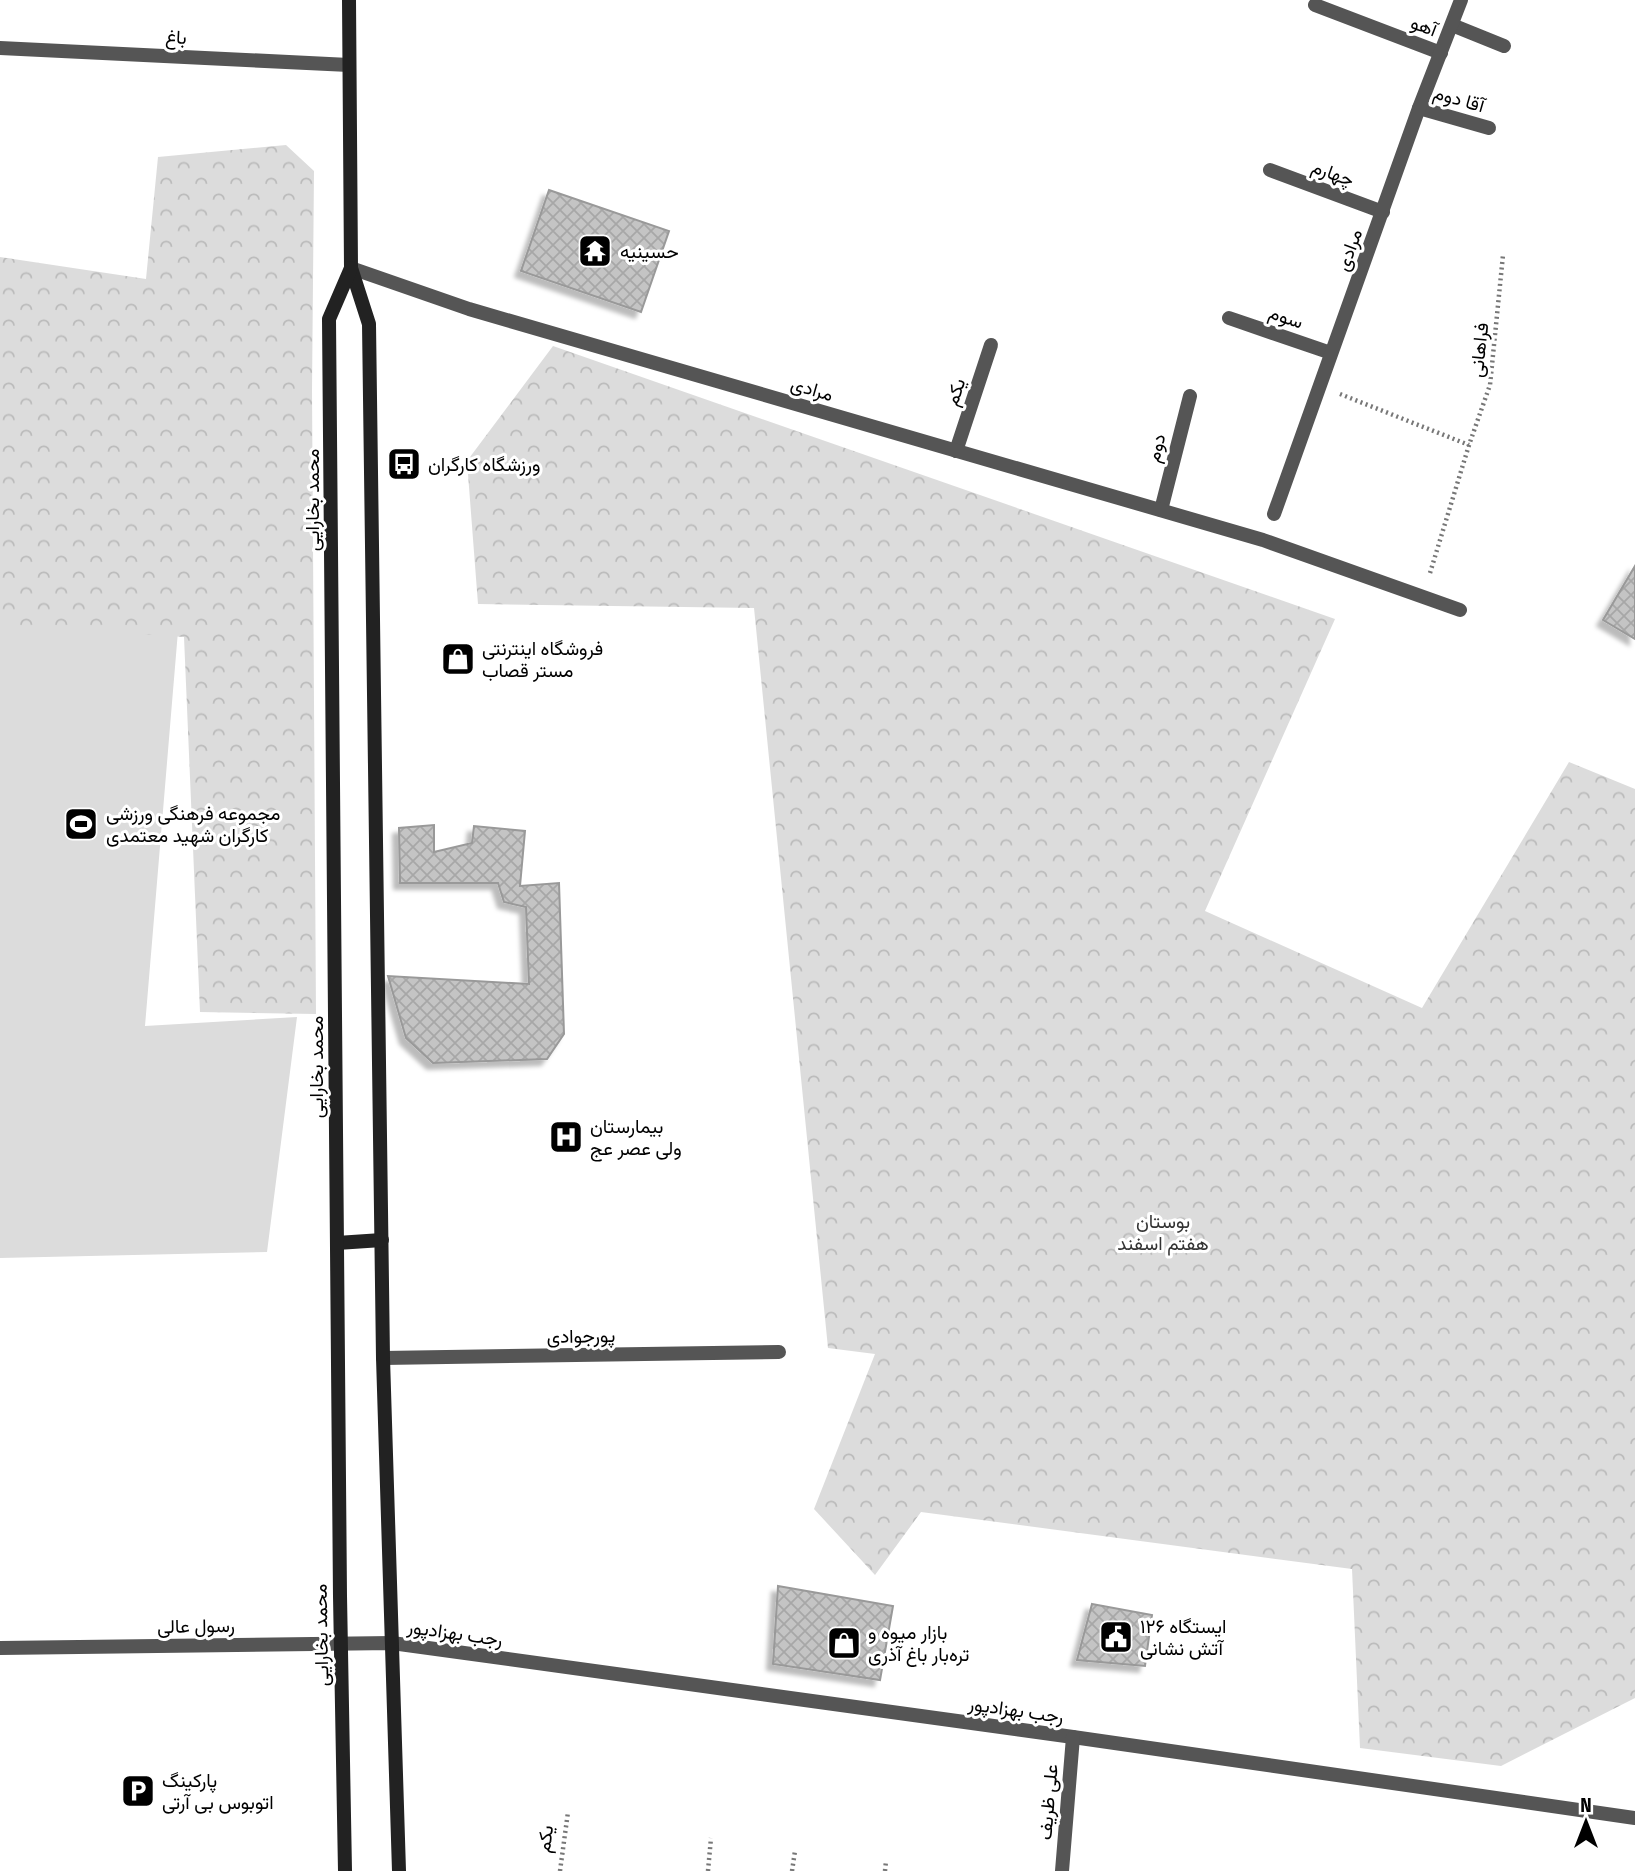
<svg xmlns="http://www.w3.org/2000/svg" width="1635" height="1871" viewBox="0 0 1635 1871" font-family="'Fira Sans Condensed',Vazirmatn,sans-serif">
	<style>
		.grass { fill: #dcdcdc }
		.park { fill: url(#park-crowns) }
		.building { fill: url(#building-cross-hatch); stroke: #999; stroke-width: 2; filter: url(#shadow) }
		.lines { fill: none; stroke-linecap: round; stroke-linejoin: round }
		.path { stroke: #777; stroke-width: 4.5; stroke-dasharray: 2 3.5; stroke-linecap: butt }
		.service { stroke: #555; stroke-width: 14 }
		.minor { stroke: #555; stroke-width: 14 }
		.tertiary { stroke: #555; stroke-width: 14 }
		.secondary { stroke: #222; stroke-width: 14 }
		.labels { text-anchor: middle; dominant-baseline: central; stroke-width: 6; stroke-linejoin: round; paint-order: stroke }
		.street-label { font-size: 19px; fill: #000; stroke: #fff }
		.poi-label { font-size: 19px; fill: #000; stroke: #fff; text-anchor: start }
		.park-label { font-size: 19px; fill: #333; stroke: #fff }
	</style>
	<defs>
		<pattern id="park-crowns" width="20" height="18" patternUnits="userSpaceOnUse" patternTransform="scale(1.75)"><rect width="20" height="18" fill="#dcdcdc"/><path d="M2 6a3 3 0 1 1 6 0M12 15a3 3 0 1 1 6 0" fill="none" stroke="#bbb"/></pattern>
		<pattern id="building-cross-hatch" width="8" height="8" patternUnits="userSpaceOnUse" patternTransform="scale(1.75)"><rect width="8" height="8" fill="#c4c4c4"/><path d="M0 0l8 8M0 8l8-8" fill="none" stroke="#a7a7a7"/></pattern>
		<filter id="shadow"><feDropShadow dx="-6" dy="6" stdDeviation="2" flood-color="#0004"/></filter>
	</defs>
	<rect width="100%" height="100%" fill="#fff"/>
	<path class="grass" d="M0,624L178,631L145,1026L297,1017L267,1252L0,1258Z"/>
	<g class="park">
		<path d="M286,145L314,171L312,391L316,1014L200,1012L184,637L0,625V257L146,279L158,157Z"/>
		<path d="M553,346L1335,619L1205,911L1422,1008L1569,762L1635,789V1698L1501,1766L1360,1748L1352,1569L921,1512L875,1575L814,1509L875,1354L828,1348L754,608L478,604L467,461Z"/>
	</g>
	<g class="building">
		<path d="M549,190L669,231L641,312L521,271Z"/>
		<path d="M1635,566V639L1603,620Z"/>
		<path d="M434,825V852L472,843L474,826L525,831L520,886L559,883L564,1034L547,1059L433,1063L406,1038L388,976L529,984L526,907L504,902L498,883H400L399,828Z"/>
		<path d="M778,1586L893,1606L880,1680L773,1664Z"/>
		<path d="M1092,1604L1152,1615L1145,1666L1077,1660Z"/>
	</g>
	<g class="lines">
		<g class="path">
			<path d="M1340,394L1469,445"/>
			<path d="M1430,573L1469,445L1490,385L1503,255"/>
			<path d="M560,1871L568,1812"/>
			<path d="M708,1871L711,1838"/>
			<path d="M792,1871L795,1851"/>
			<path d="M885,1871L886,1861"/>
		</g>
		<path class="service" d="M0,48L349,65"/>
		<g class="minor">
			<path d="M1315,5L1441,53"/>
			<path d="M1452,25L1504,46"/>
			<path d="M1419,108L1489,128"/>
			<path d="M1270,170L1383,212"/>
			<path d="M1229,318L1331,353"/>
			<path d="M956,451L991,345"/>
			<path d="M1161,510L1190,396"/>
			<path d="M1274,514L1419,108L1461,0"/>
			<path d="M383,1358L779,1352"/>
		</g>
		<g class="tertiary">
			<path d="M351,268L469,309L1263,540L1460,610"/>
			<path d="M0,1648L392,1643L1073,1737L1635,1818"/>
			<path d="M1062,1871L1073,1737"/>
		</g>
		<g class="secondary">
			<path d="M349,0L351,268L369,324L383,1358L399,1871"/>
			<path d="M337,1243L382,1240"/>
			<path d="M345,1871L340,1596L329,319L351,268"/>
		</g>
	</g>
	<defs>
		<symbol id="temple-square" viewBox="-11 -11 22 22"><rect x="-9" y="-9" width="18" height="18" rx="4" fill="#000" stroke="#fff"/><path d="M0-6L5-2H3V0L6.5 2.5H4V6H1.5V3h-3V6H-4V2.5H-6.5L-3 0V-2H-5Z" fill="#fff"/></symbol>
		<symbol id="bus-square" viewBox="-11 -11 22 22"><rect x="-9" y="-9" width="18" height="18" rx="4" fill="#000" stroke="#fff"/><path d="M-5-6H5V4H4V6H2V4H-2V6H-4V4H-5ZM-3.5-4V0h7V-4ZM-3.5 1.2v1.5H-2V1.2ZM2 1.2v1.5H3.5V1.2Z" fill="#fff"/></symbol>
		<symbol id="shop-square" viewBox="-11 -11 22 22"><rect x="-9" y="-9" width="18" height="18" rx="4" fill="#000" stroke="#fff"/><path d="M-5-2.5h2.3a2.7 3.5 0 0 1 5.4 0H5L5.5 6h-11ZM-1.5-2.5h3a1.5 2.3 0 0 0-3 0Z" fill="#fff"/></symbol>
		<symbol id="stadium-square" viewBox="-11 -11 22 22"><rect x="-9" y="-9" width="18" height="18" rx="4" fill="#000" stroke="#fff"/><path d="M0-5a6.5 5 0 1 0 0 10a6.5 5 0 1 0 0-10ZM-3.5-1.8h7v3.6h-7Z" fill="#fff"/></symbol>
		<symbol id="hospital-square" viewBox="-11 -11 22 22"><rect x="-9" y="-9" width="18" height="18" rx="4" fill="#000" stroke="#fff"/><path d="M-5-5h3v3.5h4V-5h3V5h-3V1.5h-4V5h-3Z" fill="#fff"/></symbol>
		<symbol id="civic-square" viewBox="-11 -11 22 22"><rect x="-9" y="-9" width="18" height="18" rx="4" fill="#000" stroke="#fff"/><path d="M-.6-6.5H3V-4.5H.6V-3L4-1V1h2V6H-6V1h2V-1L-.6-3ZM-1.2 2.5V6h2.4V2.5Z" fill="#fff"/></symbol>
		<symbol id="parking-square" viewBox="-11 -11 22 22"><rect x="-9" y="-9" width="18" height="18" rx="4" fill="#000" stroke="#fff"/><path d="M-3.5-5.5H1a3.5 3.5 0 0 1 0 7H-1V5.5H-3.5ZM-1-3.4V-.6H.8a1.4 1.4 0 0 0 0-2.8Z" fill="#fff"/></symbol>
	</defs>
	<g fill-rule="evenodd">
		<use href="#temple-square" x="576" y="232" width="38" height="38"/>
		<use href="#bus-square" x="385" y="445" width="38" height="38"/>
		<use href="#shop-square" x="439" y="640" width="38" height="38"/>
		<use href="#stadium-square" x="62" y="805" width="38" height="38"/>
		<use href="#hospital-square" x="547" y="1118" width="38" height="38"/>
		<use href="#civic-square" x="1097" y="1618" width="38" height="38"/>
		<use href="#shop-square" x="825" y="1624" width="38" height="38"/>
		<use href="#parking-square" x="119" y="1772" width="38" height="38"/>
	</g>
	<g class="labels">
		<g class="street-label">
			<text transform="translate(1424 26) rotate(21)">آهو</text>
			<text transform="translate(176 37) rotate(3)">باغ</text>
			<text transform="translate(1459 99) rotate(16)">آقا دوم</text>
			<text transform="translate(1333 173) rotate(20)">چهارم</text>
			<text transform="translate(1349 250) rotate(-70)">مرادی</text>
			<text transform="translate(1286 317) rotate(19)">سوم</text>
			<text transform="translate(1479 350) rotate(-84)">فراهانی</text>
			<text transform="translate(812 389) rotate(16)">مرادی</text>
			<text transform="translate(955 392) rotate(-72)">یکم</text>
			<text transform="translate(1156 448) rotate(-76)">دوم</text>
			<text transform="translate(312 500) rotate(-90)">محمد بخارایی</text>
			<text transform="translate(316 1067) rotate(-90)">محمد بخارایی</text>
			<text transform="translate(581 1336) rotate(-1)">پورجوادی</text>
			<text transform="translate(196 1626) rotate(-1)">رسول عالی</text>
			<text transform="translate(455 1633) rotate(8)">رجب بهزادپور</text>
			<text transform="translate(321 1635) rotate(-91)">محمد بخارایی</text>
			<text transform="translate(1016 1710) rotate(8)">رجب بهزادپور</text>
			<text transform="translate(1048 1802) rotate(-85)">علی ظریف</text>
			<text transform="translate(545 1839) rotate(-83)">یکم</text>
		</g>
		<g class="poi-label">
			<text x="620" y="251">حسینیه</text>
			<text x="428" y="464">ورزشگاه کارگران</text>
			<text x="482" y="648">فروشگاه اینترنتی<tspan x="482" dy="22">مستر قصاب</tspan></text>
			<text x="106" y="813">مجموعه فرهنگی ورزشی<tspan x="106" dy="22">کارگران شهید معتمدی</tspan></text>
			<text x="590" y="1126">بیمارستان<tspan x="590" dy="22">ولی عصر عج</tspan></text>
			<text x="1140" y="1626">ایستگاه ۱۲۶<tspan x="1140" dy="22">آتش نشانی</tspan></text>
			<text x="868" y="1632">بازار میوه و<tspan x="868" dy="22">تره‌بار باغ آذری</tspan></text>
			<text x="162" y="1780">پارکینگ<tspan x="162" dy="22">اتوبوس بی آرتی</tspan></text>
		</g>
		<g class="park-label">
			<text x="1163" y="1221">بوستان<tspan x="1163" dy="22">هفتم اسفند</tspan></text>
		</g>
	</g>
	<g transform="translate(1586 1822)" stroke="#ffffff" stroke-width="5" paint-order="stroke">
	<path d="M0-5L12 26L0 18L-12 26Z" fill="#000000"/>
	<text y="-10" font-size="19" font-weight="bold" text-anchor="middle" fill="#000000">N</text>
	</g>
</svg>
